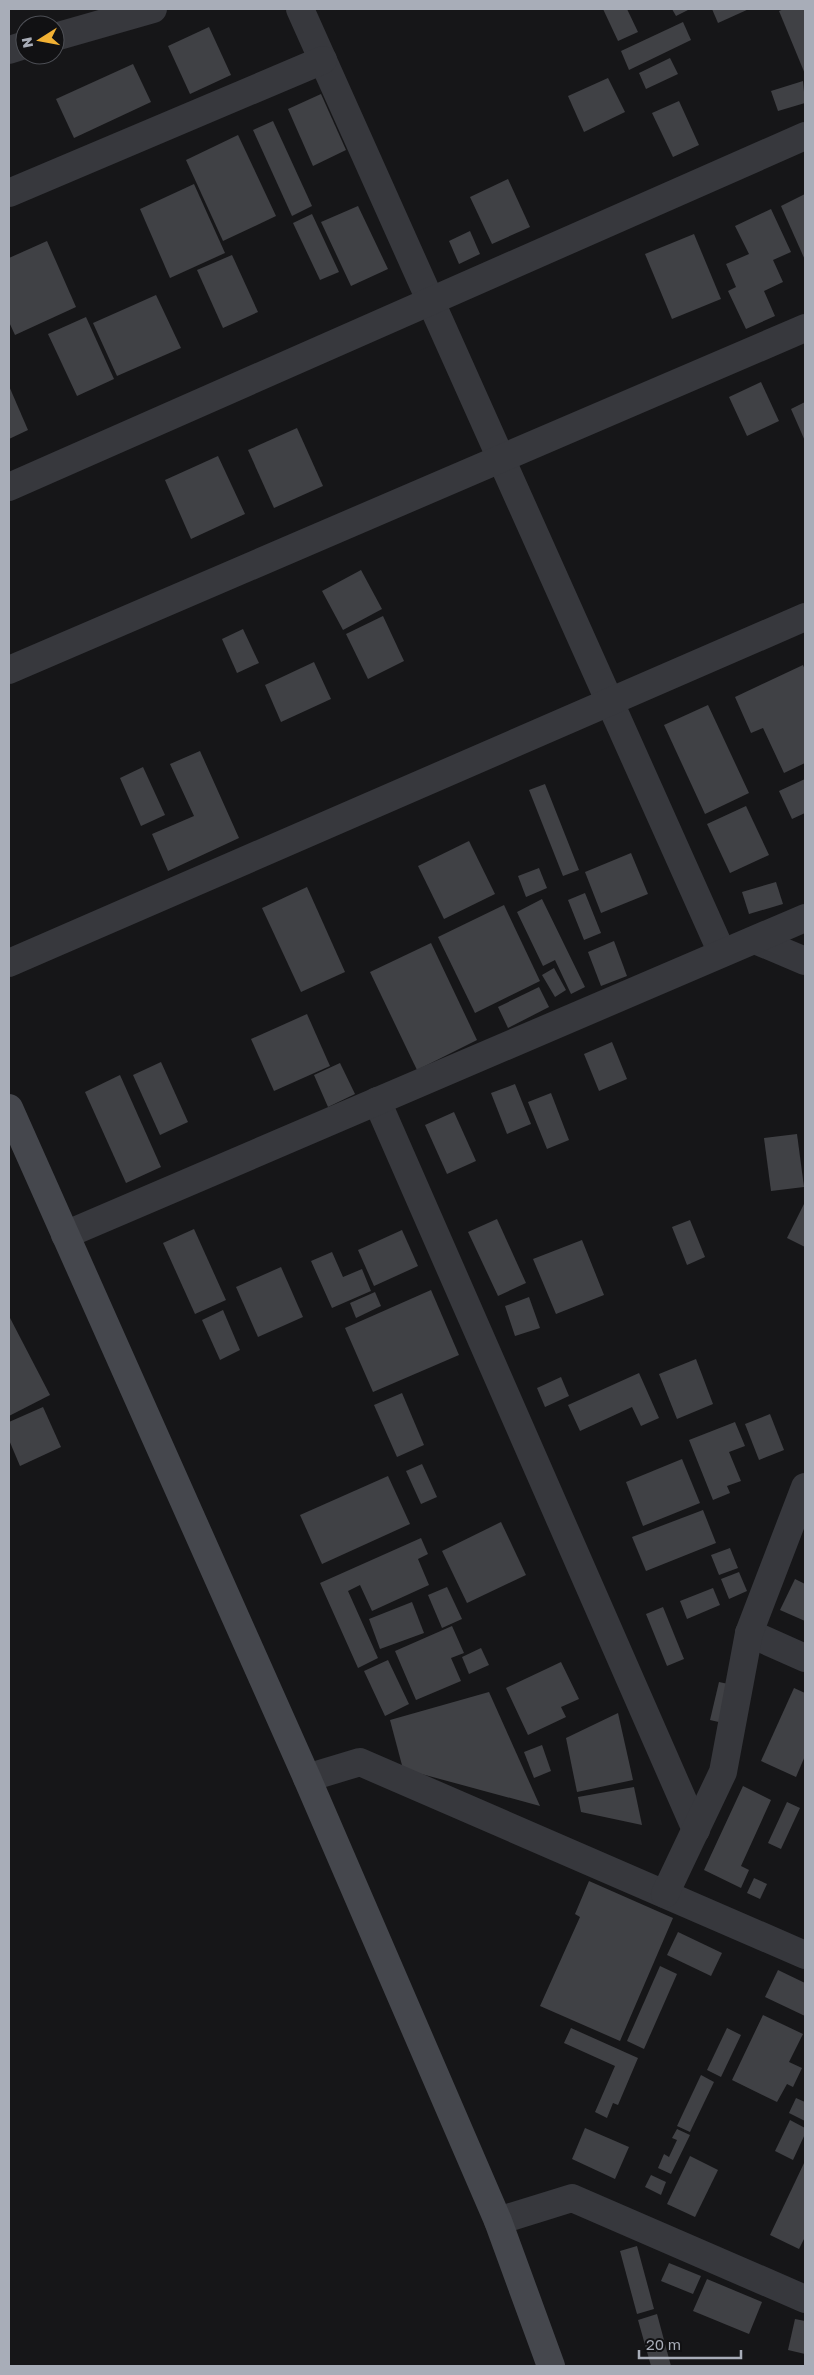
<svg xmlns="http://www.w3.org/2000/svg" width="814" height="2375" viewBox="0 0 814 2375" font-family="'Golos Text',sans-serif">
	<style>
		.building { fill: #404145 }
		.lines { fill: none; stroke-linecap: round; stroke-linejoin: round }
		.minor { stroke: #37383d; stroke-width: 28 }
		.secondary { stroke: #45474d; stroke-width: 28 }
	</style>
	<rect width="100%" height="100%" fill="#161618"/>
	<g class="building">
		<path d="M603,9H627L638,32L618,41Z"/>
		<path d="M672,9H690L676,16Z"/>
		<path d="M712,9H749L718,23Z"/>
		<path d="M784,9H805V74L779,11Z"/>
		<path d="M683,22L691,40L629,70L621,51Z"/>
		<path d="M209,27L231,75L190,94L168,46Z"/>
		<path d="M670,58L678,74L646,89L639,73Z"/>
		<path d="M133,64L151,102L74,138L56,99Z"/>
		<path d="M608,78L625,112L584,132L568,96Z"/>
		<path d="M803,81L805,103L778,111L771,91Z"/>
		<path d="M321,94L346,150L313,166L288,109Z"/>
		<path d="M679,101L699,145L673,157L652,113Z"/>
		<path d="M273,121L312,206L292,216L253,130Z"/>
		<path d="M238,135L276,216L223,241L186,160Z"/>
		<path d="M508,179L530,227L492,244L470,197Z"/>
		<path d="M194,184L225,253L170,278L140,209Z"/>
		<path d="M805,194V260L781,206Z"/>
		<path d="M358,206L388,269L351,286L321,222Z"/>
		<path d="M771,209L791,252L773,260L783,282L764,291L775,316L746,329L728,291L736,287L726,264L749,254L735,226Z"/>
		<path d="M312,214L339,272L320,280L293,223Z"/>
		<path d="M470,231L480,254L459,264L449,241Z"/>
		<path d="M694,234L721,299L672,319L645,254Z"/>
		<path d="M47,241L76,307L15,335L9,322V258Z"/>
		<path d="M232,255L258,312L223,328L197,270Z"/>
		<path d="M156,295L181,348L117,376L93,323Z"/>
		<path d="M86,317L114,379L77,396L48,334Z"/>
		<path d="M761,382L779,421L747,436L729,397Z"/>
		<path d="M9,386L28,430L9,439Z"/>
		<path d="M805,402V441L791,409Z"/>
		<path d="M297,428L323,486L274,508L248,450Z"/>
		<path d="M218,456L245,514L191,539L165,480Z"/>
		<path d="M361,570L382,609L343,630L322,591Z"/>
		<path d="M383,616L404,661L368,679L346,634Z"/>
		<path d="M243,629L259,663L237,673L222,639Z"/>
		<path d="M314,662L331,699L281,722L265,685Z"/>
		<path d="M803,665L805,670V763L784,773L763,728L751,733L735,697Z"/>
		<path d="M708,705L749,793L705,814L664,725Z"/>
		<path d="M200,751L239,838L168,871L152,834L194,816L170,764Z"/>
		<path d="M143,767L165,815L141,826L120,778Z"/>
		<path d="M805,779V813L792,819L779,791Z"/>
		<path d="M545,784L579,870L563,876L529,790Z"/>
		<path d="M746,806L769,855L730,873L707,824Z"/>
		<path d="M469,841L495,894L444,919L418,866Z"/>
		<path d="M631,853L648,894L601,913L585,872Z"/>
		<path d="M539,868L547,888L526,897L518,876Z"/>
		<path d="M776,882L783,904L749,914L742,892Z"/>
		<path d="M307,887L345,972L301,992L262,908Z"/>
		<path d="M585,893L601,933L584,940L568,900Z"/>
		<path d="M542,899L585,987L571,994L555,960L543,966L517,912Z"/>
		<path d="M504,905L540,981L475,1013L438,937Z"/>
		<path d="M614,941L627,976L601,986L588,952Z"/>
		<path d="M431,943L477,1040L417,1070L370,972Z"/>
		<path d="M554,968L566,990L555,997L542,975Z"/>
		<path d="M539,987L549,1007L508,1028L498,1007Z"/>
		<path d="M307,1014L330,1066L274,1091L251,1039Z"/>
		<path d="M612,1042L627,1079L599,1091L584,1054Z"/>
		<path d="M161,1062L188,1122L160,1135L133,1075Z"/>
		<path d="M340,1063L355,1094L328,1107L314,1075Z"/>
		<path d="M120,1075L161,1167L126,1183L85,1092Z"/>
		<path d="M515,1084L531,1124L507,1134L491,1093Z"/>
		<path d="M551,1093L569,1140L547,1149L528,1102Z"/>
		<path d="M454,1112L476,1161L447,1174L425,1125Z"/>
		<path d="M797,1134L804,1187L771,1191L764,1138Z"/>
		<path d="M805,1202V1247L787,1238Z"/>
		<path d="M497,1219L526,1283L498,1296L468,1232Z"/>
		<path d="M690,1220L705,1257L687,1265L672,1227Z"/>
		<path d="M194,1229L226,1300L195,1314L163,1243Z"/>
		<path d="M402,1230L418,1266L374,1286L358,1250Z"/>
		<path d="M582,1240L604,1295L556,1314L533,1259Z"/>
		<path d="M332,1252L343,1277L362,1269L371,1291L332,1308L311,1261Z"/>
		<path d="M281,1267L303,1317L258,1337L236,1287Z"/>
		<path d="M431,1290L459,1355L373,1392L345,1328Z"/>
		<path d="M375,1292L381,1306L356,1318L350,1303Z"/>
		<path d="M529,1297L540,1328L515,1336L505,1306Z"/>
		<path d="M223,1310L240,1350L220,1360L202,1320Z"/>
		<path d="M9,1316L50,1395L9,1416Z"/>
		<path d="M696,1359L713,1404L677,1419L659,1374Z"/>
		<path d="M639,1373L659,1418L641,1426L632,1407L580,1431L568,1405Z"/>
		<path d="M561,1377L569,1396L545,1407L537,1388Z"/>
		<path d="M402,1393L424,1445L397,1457L374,1405Z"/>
		<path d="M43,1407L61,1447L20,1466L9,1440V1422Z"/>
		<path d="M770,1414L784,1450L759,1460L745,1424Z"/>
		<path d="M735,1422L745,1446L729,1452L741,1481L727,1486L730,1493L713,1500L689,1440Z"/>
		<path d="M682,1459L700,1503L643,1526L626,1482Z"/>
		<path d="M422,1464L437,1497L421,1504L406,1471Z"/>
		<path d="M388,1476L410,1524L322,1564L300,1515Z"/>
		<path d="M703,1510L716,1543L646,1571L632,1537Z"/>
		<path d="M501,1522L526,1575L467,1603L442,1551Z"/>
		<path d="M421,1538L428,1554L418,1559L429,1585L372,1611L360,1585L348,1591L378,1658L358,1668L320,1583Z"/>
		<path d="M730,1548L738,1568L719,1575L711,1555Z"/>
		<path d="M739,1572L747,1591L729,1599L721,1579Z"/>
		<path d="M795,1579L805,1584V1621L780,1610Z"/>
		<path d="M447,1587L462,1619L442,1628L428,1595Z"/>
		<path d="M713,1588L720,1605L687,1619L680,1601Z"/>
		<path d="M412,1602L424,1633L380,1649L369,1619Z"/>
		<path d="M663,1607L684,1659L667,1666L646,1614Z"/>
		<path d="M452,1626L464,1653L451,1658L461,1681L416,1700L395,1651Z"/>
		<path d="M481,1648L489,1665L469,1674L462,1657Z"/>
		<path d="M388,1660L409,1704L385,1716L364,1671Z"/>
		<path d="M561,1662L579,1699L561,1707L566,1717L528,1735L506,1688Z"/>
		<path d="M719,1682L733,1685L723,1723L710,1720Z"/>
		<path d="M794,1688L805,1693V1756L796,1777L761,1761Z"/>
		<path d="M489,1692L540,1806L403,1769L390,1720Z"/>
		<path d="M618,1713L633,1780L577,1792L566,1738Z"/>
		<path d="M542,1745L551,1771L534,1778L524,1752Z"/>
		<path d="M743,1786L771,1800L741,1866L749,1870L741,1888L704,1870Z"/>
		<path d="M634,1787L642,1825L581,1812L578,1797Z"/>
		<path d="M787,1802L800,1808L781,1849L768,1843Z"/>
		<path d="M754,1878L767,1884L760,1899L747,1893Z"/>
		<path d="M589,1881L673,1918L620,2041L540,2006L580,1917L575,1914Z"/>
		<path d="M678,1932L722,1953L711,1976L667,1955Z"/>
		<path d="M660,1966L677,1974L644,2049L627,2041Z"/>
		<path d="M778,1970L805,1983V2016L765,1997Z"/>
		<path d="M763,2015L803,2034L789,2062L802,2068L793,2087L787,2084L777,2102L732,2080Z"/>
		<path d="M571,2028L638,2058L618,2105L613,2103L607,2118L595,2112L615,2066L564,2043Z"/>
		<path d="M727,2028L741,2035L721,2077L707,2070Z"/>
		<path d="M701,2075L714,2082L690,2132L677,2126Z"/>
		<path d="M796,2098L805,2102V2121L789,2113Z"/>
		<path d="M790,2120L805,2128V2134L793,2160L775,2151Z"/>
		<path d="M585,2128L629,2147L615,2179L572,2159Z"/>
		<path d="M677,2129L690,2135L671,2174L658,2168L664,2154L669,2157L677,2140L672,2138Z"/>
		<path d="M690,2156L718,2170L695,2217L667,2204Z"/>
		<path d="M805,2161V2237L799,2249L770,2235Z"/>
		<path d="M651,2175L666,2182L661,2195L645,2187Z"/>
		<path d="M637,2246L654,2309L637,2314L620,2251Z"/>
		<path d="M669,2263L701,2276L693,2294L661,2281Z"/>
		<path d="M707,2279L762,2302L749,2334L693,2311Z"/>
		<path d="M657,2314L671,2366H651L638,2320Z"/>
		<path d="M795,2319L805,2321V2354L788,2350Z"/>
	</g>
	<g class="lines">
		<g class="minor">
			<path d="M300,9L722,953"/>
			<path d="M55,37L153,9"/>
			<path d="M9,50L25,45"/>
			<path d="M9,193L323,60"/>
			<path d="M9,487L805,136"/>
			<path d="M9,670L805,328"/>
			<path d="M755,940L805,961"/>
			<path d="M9,963L805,617"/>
			<path d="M377,1101L696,1830"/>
			<path d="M65,1235L805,918"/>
			<path d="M749,1633L805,1658"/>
			<path d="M307,1778L360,1762L805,1955"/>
			<path d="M665,1894L723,1772L749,1633L805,1487"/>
			<path d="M498,2221L572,2198L805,2299"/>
		</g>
		<path class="secondary" d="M9,1108L307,1778L498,2221L551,2366"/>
	</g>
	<rect width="814" height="2375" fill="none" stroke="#a8adb8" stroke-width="20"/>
	<g transform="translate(40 40) rotate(259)"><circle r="24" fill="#111113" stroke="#4d4f55"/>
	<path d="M0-4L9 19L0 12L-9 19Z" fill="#f2b134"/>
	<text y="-8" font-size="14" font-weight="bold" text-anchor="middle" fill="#a8adb8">N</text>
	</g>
	<path d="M639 2350v8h102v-8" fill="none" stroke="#a8adb8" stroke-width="2.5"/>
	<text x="646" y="2350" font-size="15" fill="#a8adb8" stroke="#111113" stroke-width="4" paint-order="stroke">20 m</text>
</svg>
